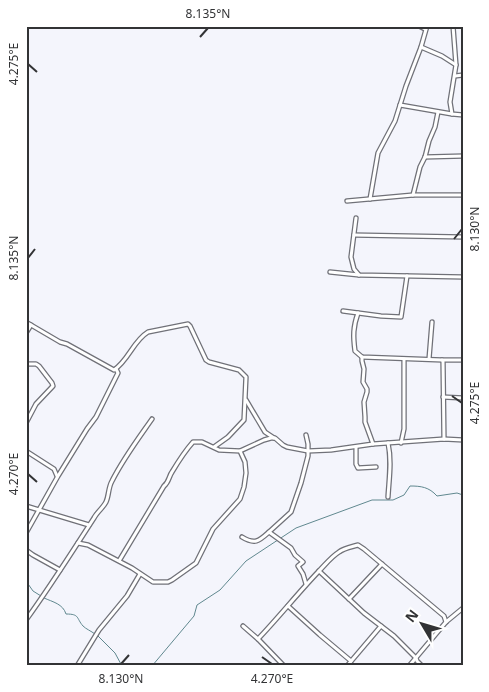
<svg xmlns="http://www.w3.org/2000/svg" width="489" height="692" viewBox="0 0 489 692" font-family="'Noto Sans',sans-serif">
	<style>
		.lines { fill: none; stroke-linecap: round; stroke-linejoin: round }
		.stream { stroke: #60888f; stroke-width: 1 }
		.street-casing { stroke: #707178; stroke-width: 5.5 }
		.street { stroke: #fff; stroke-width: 3 }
		.ticks { fill: none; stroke: #323335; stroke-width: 2 }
		.neatline { fill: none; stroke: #323335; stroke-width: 2 }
		.ticks-label { font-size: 12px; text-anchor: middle; fill: #323335 }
	</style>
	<rect width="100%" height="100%" fill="#f4f5fc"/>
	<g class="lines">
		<g class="stream">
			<path d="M26,581L33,591L41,596"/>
			<path d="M44,598C53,602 63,604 66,614C80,614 76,618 83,626C86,629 91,631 95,634"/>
			<path d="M98,636L115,653L122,666"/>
			<path d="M152,666L194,616L197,605L220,590L246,561L296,528L372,500H393L404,495L410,486C421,486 429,487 437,496L457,493L463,495"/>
		</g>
		<defs>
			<g id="street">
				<path d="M419,26L425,29"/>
				<path d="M453,26L456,65L450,102L452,114L463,115"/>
				<path d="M421,47L442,56L456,65"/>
				<path d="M455,76L463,75"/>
				<path d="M400,105L452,114"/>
				<path d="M425,157L463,156"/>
				<path d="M413,195L420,167L425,157L429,141L435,127L438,112"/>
				<path d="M370,199L378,153L395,121L406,86L421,47L427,26"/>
				<path d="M347,201L413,195H463"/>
				<path d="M356,218L351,257L354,269L359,275L463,277"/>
				<path d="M354,235L463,237"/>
				<path d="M330,272L359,275"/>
				<path d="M343,311L381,316L401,317L407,276"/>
				<path d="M358,313C353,327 353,336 355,351L362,357L442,360L443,361L444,439"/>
				<path d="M26,322L31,325L26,333"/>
				<path d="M31,325L60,342L67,344L114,370C129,360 133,341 148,332L188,324L190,326L206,360L209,362L239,370L246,377L244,420L228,437L214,447"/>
				<path d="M362,357V361L364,369L363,382L367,389V392L364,402L365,417V422L373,444"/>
				<path d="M429,359L432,322"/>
				<path d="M442,360H463"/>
				<path d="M26,364H36L39,366L52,383L53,386L36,404L26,423"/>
				<path d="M443,397L463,398"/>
				<path d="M246,400L265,432L274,438"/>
				<path d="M401,443L404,429V359"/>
				<path d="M356,447V464L358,468L376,467"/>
				<path d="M26,451L54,469L57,476"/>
				<path d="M240,451L264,440L271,438H275L283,445L287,447L308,451L331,450L373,444L444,439L463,440"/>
				<path d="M388,497C389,479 392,461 388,443"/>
				<path d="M26,506L89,525"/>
				<path d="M269,532L291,512L301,483L308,456V444L306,435"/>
				<path d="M26,533L58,476L87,429L96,417L118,373L116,369"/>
				<path d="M242,537C255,545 259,541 269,532L291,548L295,555L303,562L298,566L303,574L306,584"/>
				<path d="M78,543L88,545L132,568L153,582H168L172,580L196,563L213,529L240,499L244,487L246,473L245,462L240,451L219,450L202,442H193C185,451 178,462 172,472C169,476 169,482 164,486L119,561"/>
				<path d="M26,550L33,555L60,570"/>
				<path d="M319,571L364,613L394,636L416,658L417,661L422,666"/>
				<path d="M349,599L382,564"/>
				<path d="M288,606L320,635L351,661"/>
				<path d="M26,620C50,587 72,552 94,518C97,512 103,508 106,502C109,496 108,488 112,481C123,459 138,439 152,419"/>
				<path d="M243,626L258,639L284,666"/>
				<path d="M258,639C279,617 298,593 319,571C325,565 331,557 339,552C344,548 351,547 358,545L364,549L444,616L446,622"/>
				<path d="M77,666L99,630L127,596L140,574"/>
				<path d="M347,666L381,626"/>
				<path d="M409,666L446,622L463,608"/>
			</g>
		</defs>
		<use href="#street" class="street-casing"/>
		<use href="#street" class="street"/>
	</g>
	<path class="ticks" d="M200,37L208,28M28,64L37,72M454,239L462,229M28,258L35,249M452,396L462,403M28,474L37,482M262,657L272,664M121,664L129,655"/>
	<rect width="489" height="692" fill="none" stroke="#ffffff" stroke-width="55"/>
	<g transform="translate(422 624) rotate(308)" stroke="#ffffff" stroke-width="4" paint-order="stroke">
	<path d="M0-4L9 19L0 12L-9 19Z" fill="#323335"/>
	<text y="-8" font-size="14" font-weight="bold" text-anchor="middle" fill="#323335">N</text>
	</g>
	<rect x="28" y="28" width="434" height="636" class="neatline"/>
	<g class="ticks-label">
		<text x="208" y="18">8.135°N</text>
		<text transform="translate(14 64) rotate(-90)" y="4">4.275°E</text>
		<text transform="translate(475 229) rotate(-90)" y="4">8.130°N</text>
		<text transform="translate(14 258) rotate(-90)" y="4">8.135°N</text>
		<text transform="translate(475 403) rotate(-90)" y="4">4.275°E</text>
		<text transform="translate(14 474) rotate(-90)" y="4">4.270°E</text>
		<text x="121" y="683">8.130°N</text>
		<text x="272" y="683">4.270°E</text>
	</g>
</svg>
